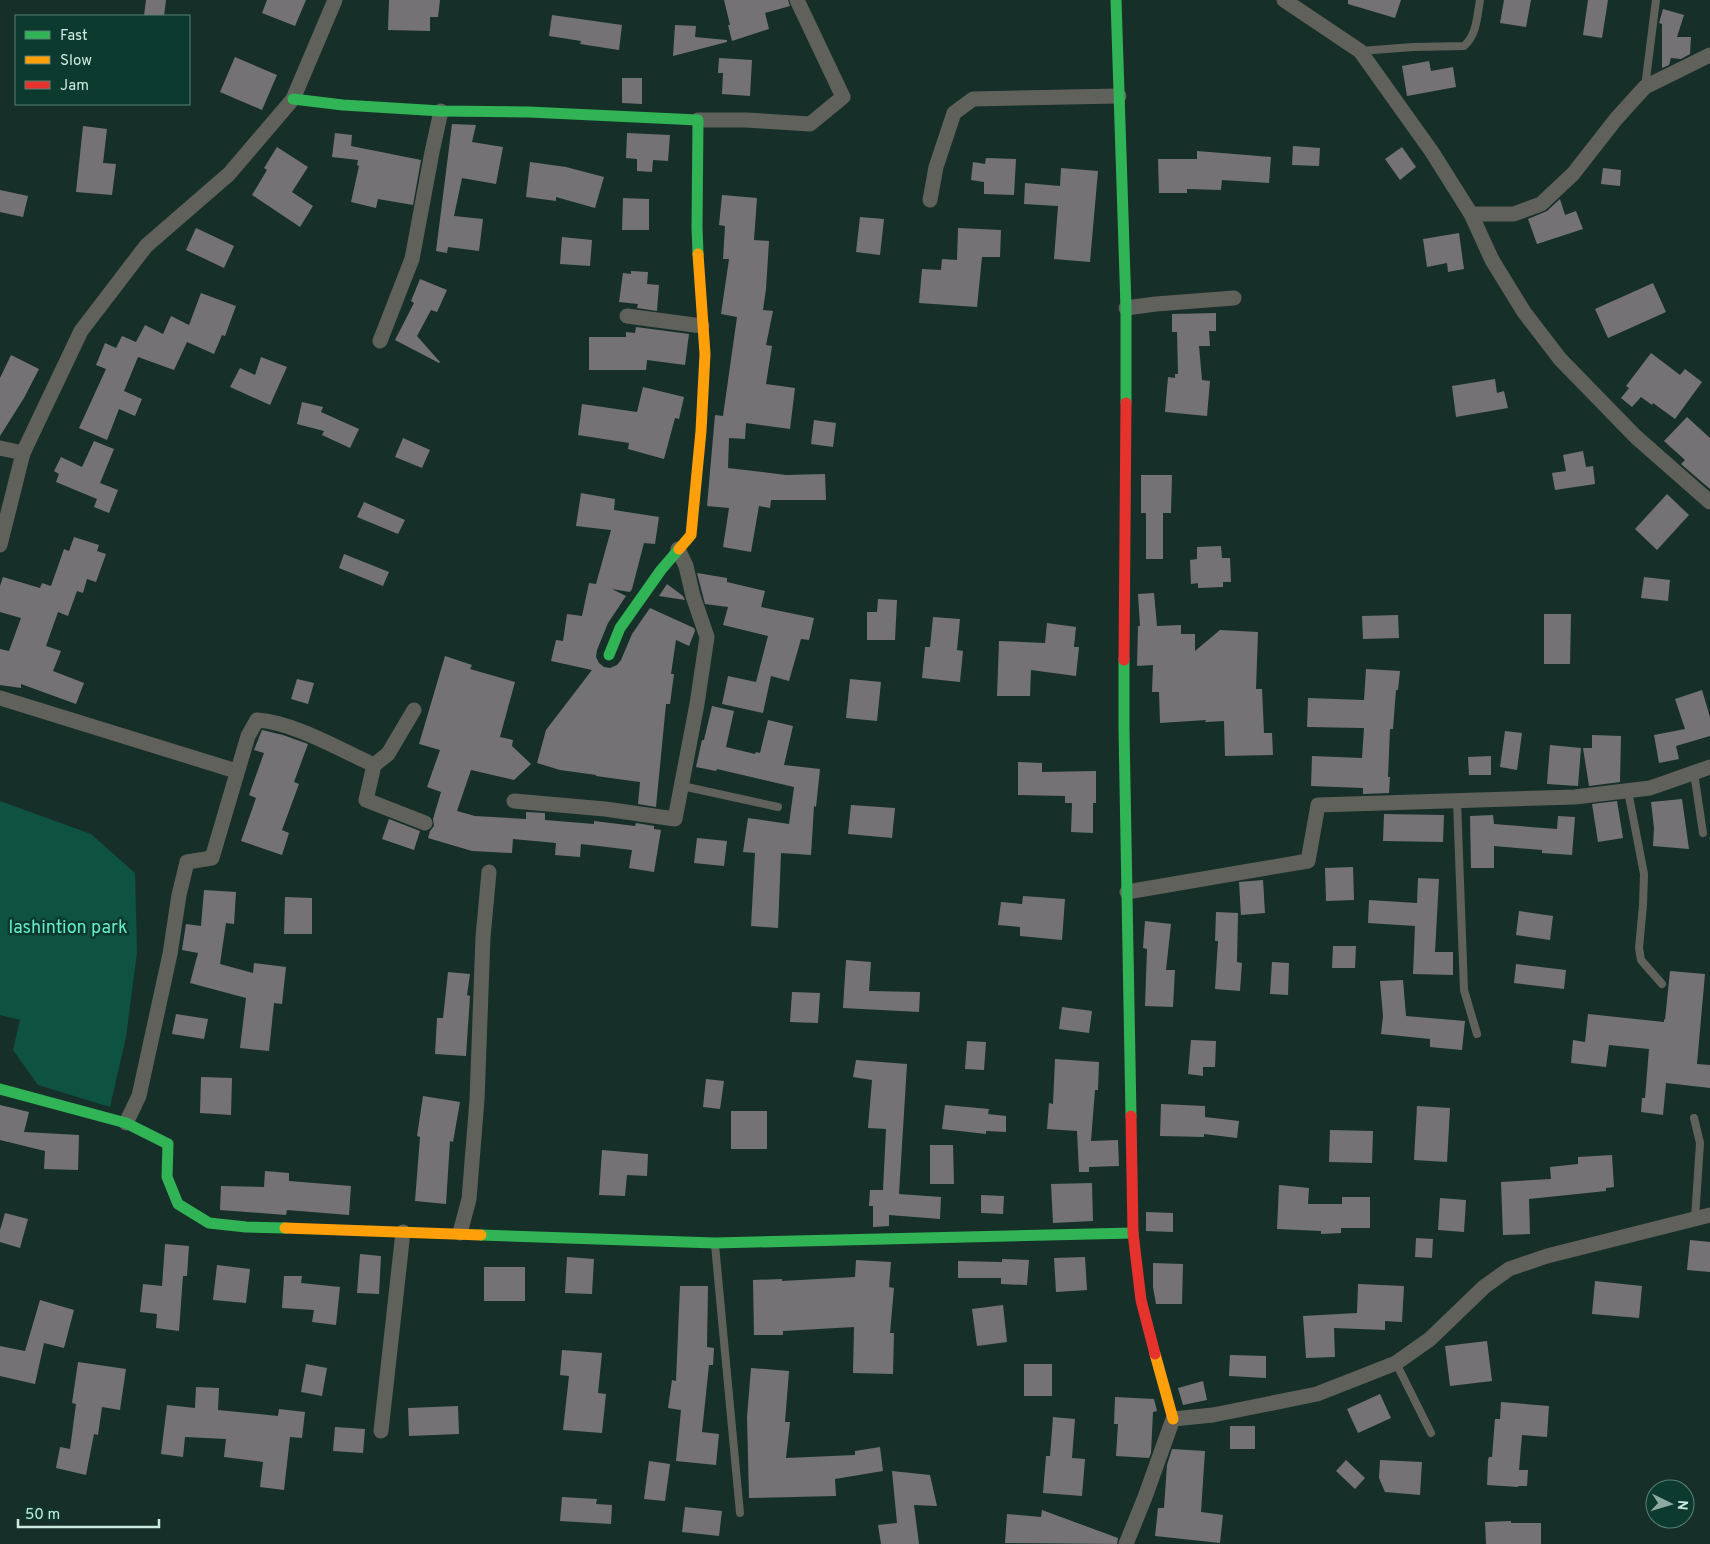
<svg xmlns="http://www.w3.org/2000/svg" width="1710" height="1544" viewBox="0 0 1710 1544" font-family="Overpass,sans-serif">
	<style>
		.green { fill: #0e5242 }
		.building { fill: #757275 }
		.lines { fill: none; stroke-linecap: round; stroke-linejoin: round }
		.lane { stroke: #61615b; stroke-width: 8 }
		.street { stroke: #61615b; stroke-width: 15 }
		.fast { stroke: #30b455; stroke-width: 11 }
		.slow { stroke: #ff9f0a; stroke-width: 11 }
		.jam { stroke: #e5322d; stroke-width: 11 }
		.labels { text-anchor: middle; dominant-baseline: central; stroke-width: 5; stroke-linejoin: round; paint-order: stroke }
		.park-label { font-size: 18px; fill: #68edc9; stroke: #0c3a2e }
	</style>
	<rect width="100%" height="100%" fill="#163029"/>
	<path class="green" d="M0,801L91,834L135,873L137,952L126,1037L110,1107L38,1085L13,1050L20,1020L0,1015Z"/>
	<g class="building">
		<path d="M146,0H166L164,16H144Z"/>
		<path d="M267,0H306L295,26L262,13Z"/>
		<path d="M389,0H440L438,17H430V31L388,30Z"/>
		<path d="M724,0H788L790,6L765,13L769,29L732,41L728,25H730Z"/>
		<path d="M1348,0H1401L1395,18L1348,4Z"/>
		<path d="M1504,0H1531L1526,27L1500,23Z"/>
		<path d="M1588,0H1608L1602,38L1583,35Z"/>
		<path d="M1663,9L1684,15L1677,37H1691L1690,54L1681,59L1671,58L1669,65L1662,68V24L1659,23Z"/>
		<path d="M552,15L622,25L619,50L580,44L581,41L549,36Z"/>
		<path d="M675,25L696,26L695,37L727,40V42L673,56Z"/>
		<path d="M235,57L277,75L262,110L220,92Z"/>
		<path d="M719,58L752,60L750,96L722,94L723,73H718Z"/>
		<path d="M1429,61L1431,71L1453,67L1456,87L1407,96L1402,66Z"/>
		<path d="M622,78H642V104L622,103Z"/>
		<path d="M452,124L476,125L472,142L503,147L496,184L462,178L454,216L483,219L479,251L448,247L447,253L436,251Z"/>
		<path d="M83,126L107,129L103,163L116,164L112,195L76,192Z"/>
		<path d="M335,133L352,135L351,146L421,160L413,205L378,199L376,208L351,202L359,166L357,165L358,160L332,157Z"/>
		<path d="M627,133L670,135L668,161L653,160L652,172L637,171V159L626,158Z"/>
		<path d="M1293,146L1320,148L1319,166L1292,165Z"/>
		<path d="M277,147L308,167L292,192L313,206L300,227L252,195L267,170L264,168Z"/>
		<path d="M1402,147L1416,167L1400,180L1385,159Z"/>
		<path d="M1197,151L1271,157L1269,183L1222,180L1221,190L1187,189V193H1159L1158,159H1197Z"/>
		<path d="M986,158L1016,159L1014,195L984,194V182L971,180L973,162L985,164Z"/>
		<path d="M530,162L566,167L604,177L595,208L556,197V201L526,197Z"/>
		<path d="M1061,168L1098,171L1090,262L1054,259L1058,206L1024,204L1025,183L1060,186Z"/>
		<path d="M1603,168L1621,170L1620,186L1601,184Z"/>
		<path d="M0,190L28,196L23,217L0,212Z"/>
		<path d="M722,195L757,198L754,240L769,241L766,289L763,310L773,311L766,345L772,346L766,384L795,388L790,429L746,423L745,439L729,438L728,468L786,475L825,474L826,500H771L770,508L759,506L751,552L723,547L729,508L707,506L715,415L723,416L737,317L721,314L729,259H723L725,226L719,225Z"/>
		<path d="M623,198L649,199V230H622Z"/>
		<path d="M1560,199L1565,215L1576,211L1583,229L1537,244L1528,219L1547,211Z"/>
		<path d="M860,217L884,219L880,255L856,252Z"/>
		<path d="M196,228L234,246L224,268L186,250Z"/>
		<path d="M958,228L1001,230L1000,257H982L977,307L919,303L922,269L941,270L942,259L957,260Z"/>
		<path d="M1459,233L1464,269L1448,272L1447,263L1427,267L1423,239Z"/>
		<path d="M562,237L592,240L590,266L560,264Z"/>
		<path d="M631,271L648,272L647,284L659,285L657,311L637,308L638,304L619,302L623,273L631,274Z"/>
		<path d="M420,279L447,290L437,312L431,310L417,336L440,362L439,363L395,340L414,303L411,301Z"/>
		<path d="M1653,283L1666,312L1608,338L1595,309Z"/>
		<path d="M201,293L236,306L225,336L222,335L214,354L187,342L174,370L138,357L124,391L142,399L135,416L119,409L107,440L79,428L106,369L96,365L105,343L116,348L122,336L136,342L145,325L163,334L171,316L189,325Z"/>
		<path d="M1216,313V331H1209L1210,346H1199L1202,380L1210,381L1207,416L1165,412L1168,377L1175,378V374H1178L1177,332H1172V314Z"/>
		<path d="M636,327L689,334L685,365L647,360L646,370H589V337H626V332L635,333Z"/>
		<path d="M1651,353L1680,375L1685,369L1702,382L1675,419L1653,403L1652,405L1641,397L1632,407L1621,398L1629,388L1626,386Z"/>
		<path d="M11,355L39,369L24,398L0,436V378Z"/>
		<path d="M261,357L287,367L270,405L230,387L240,368L255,375Z"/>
		<path d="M1495,379L1497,393L1504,391L1508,408L1456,417L1452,386Z"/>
		<path d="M643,387L684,397L679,419L675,418L664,459L628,449L629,443L578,435L582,404L637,412Z"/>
		<path d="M302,402L323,407L321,412L359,429L350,448L322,435L324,431L297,424Z"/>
		<path d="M1687,417L1710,438V489L1681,464L1685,460L1664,441Z"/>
		<path d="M814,420L836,423L833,447L811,444Z"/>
		<path d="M403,438L430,450L422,468L395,457Z"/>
		<path d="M94,441L114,449L100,483L118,490L109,513L94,507L97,499L56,482L59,474L54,471L61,457L82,467Z"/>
		<path d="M1583,451L1586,467L1593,466L1595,484L1555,490L1552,473L1566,471L1563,455Z"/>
		<path d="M1141,475H1172L1171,513H1163V559H1146V513H1141Z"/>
		<path d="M581,493L615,499L614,510L659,517L655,544L644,543L632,589L630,592L612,589L626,596L608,623L597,650L596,657L599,663L604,667L610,668L617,665L621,660L632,634L650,608L694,628L695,631L689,646L676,640L671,674H674L670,704H666L656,807L638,804L640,782L596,776V775L560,770L537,763L546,730L592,670L551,661L556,640L563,641L567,614L582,616L589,583L596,584L611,530L576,526Z"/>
		<path d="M1667,494L1689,515L1657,550L1635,529Z"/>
		<path d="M364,502L405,520L398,534L357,517Z"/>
		<path d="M74,537L99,545L97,551L106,554L96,582L87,579L83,593L77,591L68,616L58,612L46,646L61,651L53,671L84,683L76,704L21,684V688L0,685V649L9,651L21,618L0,612V586L3,577L40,588L42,583L51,586L64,549L69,551Z"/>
		<path d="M1221,546L1222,558H1230L1231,582H1223V587L1198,588V583L1191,584L1190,560L1197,559V547Z"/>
		<path d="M344,554L389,572L383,586L339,568Z"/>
		<path d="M697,573L727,578V582L765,591L761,607L814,618L809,640L801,639L789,681L771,676L763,713L722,704L728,676L756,682L768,636L723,625L728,607L705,604Z"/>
		<path d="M1644,577L1670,580L1668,601L1641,598Z"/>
		<path d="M667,584L683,596L685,600L659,596Z"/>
		<path d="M1154,593L1157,626L1181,625V634H1195V651L1220,630L1258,632L1256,689H1262L1264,733H1272L1273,755L1225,756L1224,721L1205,722L1206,720L1160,723L1159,692H1152L1153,665L1137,666L1138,626H1140L1138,594Z"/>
		<path d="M878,599L897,600L895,640H867V612H877Z"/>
		<path d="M1544,614H1571L1570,664H1544Z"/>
		<path d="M1398,615L1399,638L1363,639L1362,616Z"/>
		<path d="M933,617L960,619L957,650L963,651L960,682L922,678L925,647H930Z"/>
		<path d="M1047,623L1076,627L1074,647H1079L1076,676L1031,670L1030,696H997L999,641L1045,643Z"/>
		<path d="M445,656L472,665L470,669L515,682L500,737L513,740L512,746L531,764L514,780L471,770L457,811L475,816L526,819V812L545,813V820L594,824V821L635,826L636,823L654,826V829L661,830L654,872L629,868L632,850L581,844L580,857L555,855L556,843L513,839L512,853L472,851L428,838L430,831L434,826L433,819L441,792L427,787L440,750L419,744Z"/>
		<path d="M1366,669L1400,671L1398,690H1396L1393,729H1390L1388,777H1390L1389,793L1363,794V788L1311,786L1312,756L1362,758L1364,728L1307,727L1308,698L1364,700Z"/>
		<path d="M297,679L314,683L308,704L291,699Z"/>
		<path d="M850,679L881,682L877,721L846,718Z"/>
		<path d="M1702,690L1710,717V736L1676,746L1679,759L1659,763L1654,735L1685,729L1675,699Z"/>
		<path d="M712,706L734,711L726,747L755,754L756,752L760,753L768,720L793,726L784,765L820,769L816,807L814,806L811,855L781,853L778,928L751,926L755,853L743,852L748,818L789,824L794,787L717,769L716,771L696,767L702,740H704Z"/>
		<path d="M262,730L283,735L308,744L294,782L299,784L282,830L289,833L282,855L241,841L256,798L249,795L264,753L254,750Z"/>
		<path d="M1505,731L1522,733L1517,770L1500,767Z"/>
		<path d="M1592,735L1621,736L1620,782L1589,786L1583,748H1592Z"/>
		<path d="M1550,745L1581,748L1578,786L1547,784Z"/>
		<path d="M1491,756V775H1469L1468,757Z"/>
		<path d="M1018,762L1042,763V772L1096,771V803H1093V833L1071,832L1072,803H1065V796L1018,795Z"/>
		<path d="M1682,799L1689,849L1653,846L1654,828L1651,802Z"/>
		<path d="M1617,801L1623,838L1598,842L1592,804Z"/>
		<path d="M851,805L895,808L892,838L848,834Z"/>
		<path d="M1384,814L1444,815L1443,842L1383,841Z"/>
		<path d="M1493,815L1494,824L1557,829L1558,816L1575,817L1572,855L1542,853V850L1494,846V868H1471L1470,816Z"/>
		<path d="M389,819L420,831L414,850L382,839Z"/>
		<path d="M697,838L727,841L724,866L694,863Z"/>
		<path d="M1353,867L1354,900L1326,901L1325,868Z"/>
		<path d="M1418,878L1439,879L1435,952H1453V975L1413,974L1415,926L1368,923L1369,900L1417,903Z"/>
		<path d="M1263,880L1265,913L1241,915L1239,882Z"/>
		<path d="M204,890L236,892L234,924L226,923L220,964L253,973L254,963L286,967L282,1004L274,1003L269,1051L240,1048L246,998L190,983L198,953L182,950L186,924L201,926Z"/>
		<path d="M1023,896L1065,899L1062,940L1020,936V927L998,925L1001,902L1022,904Z"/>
		<path d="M285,897L312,898V934H284Z"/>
		<path d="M1519,911L1553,916L1550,940L1516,935Z"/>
		<path d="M1216,912L1238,913L1237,962L1242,963L1240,991L1215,989L1218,941H1215Z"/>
		<path d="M1145,921L1171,924L1166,970H1175L1173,1007L1145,1006L1147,949L1143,948Z"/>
		<path d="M1333,946H1356L1355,968H1332Z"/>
		<path d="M846,960L871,962L869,991L920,992L919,1012L843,1008Z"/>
		<path d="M1272,962L1289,963L1288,995L1270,994Z"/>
		<path d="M1516,964L1566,970L1564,989L1514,983Z"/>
		<path d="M1670,971L1705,974L1697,1064L1710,1065V1088L1666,1083L1663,1115L1641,1112L1642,1098H1645L1649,1049L1609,1045L1606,1067L1571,1063L1573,1040L1585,1042L1588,1014L1664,1022V1019L1665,1020Z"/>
		<path d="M448,972L470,974L467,995L470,996L466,1056L435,1054L437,1018H443Z"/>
		<path d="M1403,980L1406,1016L1465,1021L1462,1050L1430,1047V1039L1381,1034L1383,1016L1380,981Z"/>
		<path d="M792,992L820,993L818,1023L790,1022Z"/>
		<path d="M1062,1007L1092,1011L1089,1033L1059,1029Z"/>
		<path d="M176,1014L208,1019L204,1039L172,1034Z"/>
		<path d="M1191,1040L1216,1041L1215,1067H1203V1076L1188,1074Z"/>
		<path d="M967,1041L986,1042L984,1070L965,1069Z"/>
		<path d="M1055,1059L1099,1062L1098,1090H1095L1091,1141L1118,1140L1119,1166L1089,1167V1172H1079L1077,1131L1047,1129L1049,1103L1053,1104Z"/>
		<path d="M856,1060L907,1064L899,1194L941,1197L940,1219L889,1215V1226L873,1227V1206H869L870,1190H883L886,1129L868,1128L872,1080L853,1077Z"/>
		<path d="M201,1077L232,1078L231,1115L200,1113Z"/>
		<path d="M706,1079L724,1081L720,1109L703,1107Z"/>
		<path d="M423,1096L460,1102L453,1142L450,1141L446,1204L415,1201L420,1137L417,1136Z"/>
		<path d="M1161,1104L1205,1106V1117L1239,1121L1237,1138L1204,1134V1137L1160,1136Z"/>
		<path d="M0,1105L29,1112L24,1132L79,1135L78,1170L44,1169L45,1151L0,1140Z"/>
		<path d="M945,1105L989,1109L988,1114L1006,1116V1132L986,1131V1134L942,1129Z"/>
		<path d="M1417,1106L1450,1108L1447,1162L1414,1160Z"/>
		<rect x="731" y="1111" width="36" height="38"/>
		<path d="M1330,1130L1373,1131L1372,1163L1329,1162Z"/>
		<path d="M930,1145H953L954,1184H930Z"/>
		<path d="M602,1150L648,1154L647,1176L627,1175L625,1196L599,1195Z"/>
		<path d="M1612,1155L1614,1187L1606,1188V1191L1529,1199L1530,1234L1503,1235L1501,1182L1551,1179L1550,1167L1578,1164V1157Z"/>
		<path d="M265,1171L289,1173V1181L351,1186L349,1215L287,1210L286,1215L220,1210L221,1186L264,1187Z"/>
		<path d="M1092,1183L1093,1221L1053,1223L1051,1184Z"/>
		<path d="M1279,1185L1309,1188L1308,1204H1342V1197H1370V1228H1341V1233L1321,1234V1231L1277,1229Z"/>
		<path d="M981,1195L1004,1196L1003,1214L981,1213Z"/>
		<path d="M1440,1198L1466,1200L1464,1232L1438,1230Z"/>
		<path d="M1146,1212L1173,1213V1232L1146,1231Z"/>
		<path d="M5,1213L28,1219L20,1248L0,1242V1230Z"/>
		<path d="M1416,1238L1433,1239L1432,1258L1415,1257Z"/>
		<path d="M1690,1240L1710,1242V1272L1687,1270Z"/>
		<path d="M165,1244L189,1246L187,1276H183L179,1331L156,1328L157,1314L140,1312L143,1284L162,1286Z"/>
		<path d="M360,1254L381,1256L379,1294L357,1293Z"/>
		<path d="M567,1257L594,1259L592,1294L565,1293Z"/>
		<path d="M1085,1257L1087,1290L1056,1292L1054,1258Z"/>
		<path d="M1002,1259L1029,1260L1027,1285L1001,1284V1278H958V1261L1002,1262Z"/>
		<path d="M856,1260L891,1262L889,1287L894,1288L890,1333H894L893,1374L853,1373L854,1327L783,1331V1335H754L753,1280L782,1279V1281L855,1277Z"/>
		<path d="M1153,1263L1183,1264L1182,1304H1156L1153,1287Z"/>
		<path d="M217,1265L250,1269L246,1303L213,1300Z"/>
		<rect x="484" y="1267" width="41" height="34"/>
		<path d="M284,1276H302L301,1283L340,1287L336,1325L312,1322L314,1310L282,1308Z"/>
		<path d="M1595,1281L1642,1286L1639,1318L1592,1314Z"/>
		<path d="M1358,1284L1404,1286L1402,1322L1385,1321V1330L1334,1328L1335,1357L1306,1358L1303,1316L1357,1313Z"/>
		<path d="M680,1286H708L707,1347L714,1348L713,1365H709L702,1432L719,1434L716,1465L676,1461L681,1410L668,1408L672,1380L676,1381Z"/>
		<path d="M40,1300L74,1310L64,1348L44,1343L35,1384L0,1376V1346L25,1351Z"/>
		<path d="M1003,1305L1007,1342L977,1346L972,1309Z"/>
		<path d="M1487,1341L1492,1381L1450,1386L1445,1346Z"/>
		<path d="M562,1350L602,1353L598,1393L606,1394L602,1433L563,1430L569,1376L560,1375Z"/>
		<path d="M1230,1355L1266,1356V1378L1229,1376Z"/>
		<path d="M78,1362L126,1369L120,1410L102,1407L98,1435L94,1434L86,1475L56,1468L60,1447L70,1449L76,1404L72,1403Z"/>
		<path d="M306,1364L327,1368L322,1396L301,1392Z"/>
		<rect x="1024" y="1364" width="28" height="32"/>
		<path d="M751,1368L789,1371L785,1422H790L786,1458L855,1455V1451L880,1447L883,1471L835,1479L836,1496L749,1498L747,1417Z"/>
		<path d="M1203,1381L1207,1400L1183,1405L1178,1388Z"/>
		<path d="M196,1387L219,1388L218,1410L278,1416L279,1409L305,1412L302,1438L290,1437L284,1490L260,1487L263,1462L224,1457L226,1439L185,1437L183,1457L161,1454L167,1405L195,1408Z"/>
		<path d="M1380,1394L1391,1418L1358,1433L1347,1409Z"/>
		<path d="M1115,1397L1154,1399L1157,1411L1153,1412L1151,1453L1149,1458L1116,1456L1118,1424H1114Z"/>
		<path d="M1501,1402L1549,1406L1547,1437L1522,1435L1519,1470H1528L1527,1486H1518V1487L1487,1485L1488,1460L1489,1457H1492L1495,1419H1500Z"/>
		<path d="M458,1406L459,1434L409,1436L408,1408Z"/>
		<path d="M1053,1417L1075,1419L1072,1458L1085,1459L1082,1496L1043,1493L1046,1456H1050Z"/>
		<rect x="1230" y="1426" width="25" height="23"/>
		<path d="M335,1427L365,1429L363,1453L333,1451Z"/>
		<path d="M1172,1449L1205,1451L1201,1512L1223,1515L1220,1543L1155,1536L1158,1508H1164L1167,1465Z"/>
		<path d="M1346,1460L1365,1478L1355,1489L1336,1471Z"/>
		<path d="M1380,1460L1422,1462L1420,1495L1385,1492L1379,1478Z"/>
		<path d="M649,1461L670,1464L665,1501L644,1499Z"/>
		<path d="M892,1471L930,1475L937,1506L914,1505L919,1544H881L878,1525L897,1523Z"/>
		<path d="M562,1497L597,1499L596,1504L612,1505L611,1524L560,1521Z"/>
		<path d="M685,1507L722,1511L719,1536L682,1532Z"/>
		<path d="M1042,1510L1118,1538L1117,1544L1005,1543L1007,1514L1041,1517Z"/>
		<path d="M1511,1521V1523H1541V1544H1486L1485,1522Z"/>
	</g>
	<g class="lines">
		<g class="lane">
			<path d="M1360,51L1413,47L1464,46C1477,35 1477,16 1480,0"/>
			<path d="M1645,87L1656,0"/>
			<path d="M1694,773L1703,833"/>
			<path d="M682,786L778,807"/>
			<path d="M1628,791L1644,874L1643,905L1639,948L1641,960L1662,984"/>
			<path d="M1457,801L1464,990L1477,1034"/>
			<path d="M1694,1118L1700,1143L1695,1218"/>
			<path d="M715,1245L740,1513"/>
			<path d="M1396,1363L1431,1433"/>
		</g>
		<g class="street">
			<path d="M1284,0L1360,51L1432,152L1471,214L1492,260L1524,312L1560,359L1636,437L1710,502"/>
			<path d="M698,120H746L810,124L843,97L797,0"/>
			<path d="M930,200L936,167L954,113L973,99L1119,96"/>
			<path d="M1471,214H1514L1541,204L1573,174L1616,119L1645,87L1710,55"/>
			<path d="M1126,308L1156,304L1234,298"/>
			<path d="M627,316L702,326"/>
			<path d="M380,341L412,259L432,152L441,111"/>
			<path d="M0,448L23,453"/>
			<path d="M0,545L23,453L81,331L146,246L229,174L293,99L335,0"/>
			<path d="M0,698L236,771"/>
			<path d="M374,765L388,754L414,710"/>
			<path d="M514,801L605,809L675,819L697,704L707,637L693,596L686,566L678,549"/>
			<path d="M1127,892L1308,861L1318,805L1575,797L1650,788L1710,767"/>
			<path d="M126,1123L139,1096L170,954L179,895L187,862L212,858L248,736L257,720C293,722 341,750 374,765L366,800L425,823"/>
			<path d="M460,1233L469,1199L477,1100L483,937L489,872"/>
			<path d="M381,1431L403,1232"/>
			<path d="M1126,1544L1145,1497L1173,1419L1213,1415L1317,1394L1396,1363L1430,1339L1484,1287L1509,1269L1547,1256L1710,1215"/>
		</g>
		<g class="fast">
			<path d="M1116,0L1126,308V403"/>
			<path d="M293,99L343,105L441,111L529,112L698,120L697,228L698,254"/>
			<path d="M609,655L620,628L661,570L679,549"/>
			<path d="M1124,660V729L1131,1116"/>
			<path d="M0,1089L126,1123L168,1144L167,1177L178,1204L209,1223L246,1227L285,1228"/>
			<path d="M481,1235L715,1243L1133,1233"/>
		</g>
		<g class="slow">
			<path d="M679,549L691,535L701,431L705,354L698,254"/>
			<path d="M285,1228L481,1235"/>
			<path d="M1155,1354L1173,1419"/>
		</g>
		<g class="jam">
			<path d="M1124,660L1126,403"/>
			<path d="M1131,1116L1133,1233L1141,1300L1155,1354"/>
		</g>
	</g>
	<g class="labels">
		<g class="park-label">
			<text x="68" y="928">lashintion park</text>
		</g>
	</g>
	<rect x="15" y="15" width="175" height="90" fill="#0c3a2e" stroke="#598075"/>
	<rect x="25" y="31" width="25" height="8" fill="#30b455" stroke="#598075"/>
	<text x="60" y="40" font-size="15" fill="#cdeae0">Fast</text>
	<rect x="25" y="56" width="25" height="8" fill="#ff9f0a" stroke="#598075"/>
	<text x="60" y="65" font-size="15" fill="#cdeae0">Slow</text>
	<rect x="25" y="81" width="25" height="8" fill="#e5322d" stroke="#598075"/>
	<text x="60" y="90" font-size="15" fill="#cdeae0">Jam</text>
	<g transform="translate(1670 1504) rotate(95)"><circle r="24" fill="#0c3a2e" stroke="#598075"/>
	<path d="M0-4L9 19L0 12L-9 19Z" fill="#8da9a0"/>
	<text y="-8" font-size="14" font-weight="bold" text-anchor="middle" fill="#cdeae0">N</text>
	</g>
	<path d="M18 1519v8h141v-8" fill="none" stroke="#cdeae0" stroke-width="2.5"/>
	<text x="25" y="1519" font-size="15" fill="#cdeae0" stroke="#0c3a2e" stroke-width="4" paint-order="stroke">50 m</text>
</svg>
